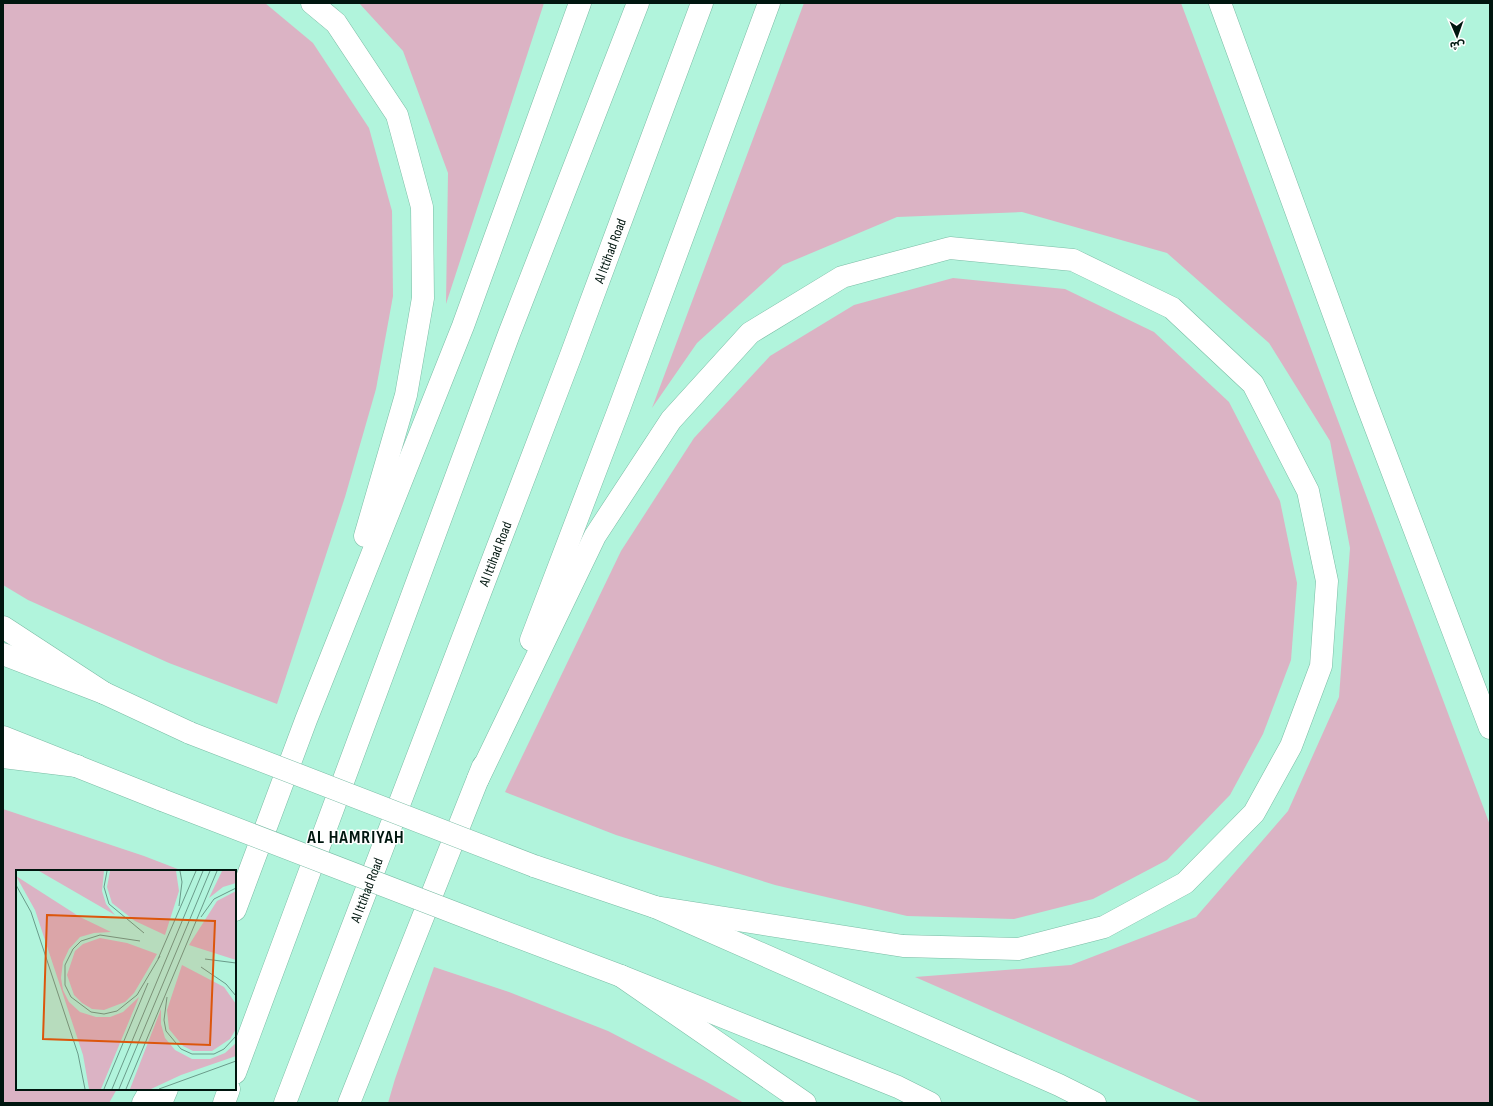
<svg xmlns="http://www.w3.org/2000/svg" width="1493" height="1106" viewBox="0 0 1493 1106" font-family="'Sofia Sans Condensed','Noto Sans Arabic',sans-serif">
	<style>
		.green { fill: #dbb3c4 }
		.lines { fill: none; stroke-linecap: round; stroke-linejoin: round }
		.tertiary-casing { stroke: #7abca5; stroke-width: 23 }
		.primary-casing { stroke: #7abca5; stroke-width: 23 }
		.trunk-casing { stroke: #7abca5; stroke-width: 23 }
		.tertiary { stroke: #fff; stroke-width: 22 }
		.primary { stroke: #fff; stroke-width: 22 }
		.trunk { stroke: #fff; stroke-width: 22 }
		.tertiary-bridge-casing { stroke: #7abca5; stroke-width: 23; stroke-linecap: butt }
		.tertiary-bridge { stroke: #fff; stroke-width: 22 }
		.labels { text-anchor: middle; dominant-baseline: central; stroke-width: 3; stroke-linejoin: round; paint-order: stroke }
		.street-label { font-size: 14px; fill: #00160f; stroke: #fff }
		.district-label { font-size: 18px; font-weight: bold; letter-spacing: 1px; fill: #00160f; stroke: #fff }
		.inset-road { fill: none; stroke: #6a9b8a; stroke-width: 1 }
		.view { fill: #dc560c; fill-opacity: 0.15; stroke: #dc560c; stroke-width: 2 }
		.inset-edge { fill: none; stroke: #00160f; stroke-width: 2 }
	</style>
	<rect width="100%" height="100%" fill="#b1f4dc"/>
	<g class="green">
		<path d="M3,3H265L313,43L369,128L392,211L393,296L376,389L345,497L277,704L169,663L28,600L3,585Z"/>
		<path d="M359,3H544L446,304L448,173L403,51Z"/>
		<path d="M804,3H1181L1490,825V1103H1203L915,977L1071,965L1196,917L1288,811L1339,697L1350,548L1330,441L1269,343L1167,253L1022,212L897,217L783,265L697,343L652,408Z"/>
		<path d="M953,278L1065,289L1154,332L1229,402L1280,501L1297,583L1291,660L1263,734L1230,795L1167,860L1093,899L1014,919L907,916L775,885L616,835L505,792L621,551L694,438L770,356L854,305Z"/>
		<path d="M3,809L144,856L183,871H17V1089H117L109,1103H3Z"/>
		<path d="M434,967L509,992L608,1031L705,1081L744,1103H388L395,1079Z"/>
	</g>
	<g class="lines">
		<defs>
			<g id="tertiary">
				<path d="M3,654L104,693L190,733"/>
				<path d="M3,737L162,800"/>
				<path d="M534,866L655,907L1059,1085L1095,1103"/>
				<path d="M502,931L621,976L898,1087L930,1103"/>
			</g>
			<g id="primary">
				<path d="M312,3L336,23L397,115L422,207L423,298L406,395L365,536"/>
				<path d="M1220,3L1364,397L1490,728"/>
				<path d="M3,627L104,693"/>
				<path d="M531,640L619,409L769,3"/>
				<path d="M3,757L77,766"/>
				<path d="M478,779L595,536L671,420L750,333L842,277L950,248L1073,260L1172,308L1253,384L1308,491L1327,581L1321,666L1291,746L1254,813L1185,883L1104,927L1018,949L903,946L655,907"/>
				<path d="M235,910L306,720L463,326L580,3"/>
				<path d="M621,976L805,1103"/>
				<path d="M143,1103L151,1089"/>
				<path d="M161,1103L167,1089"/>
				<path d="M349,1103L483,766"/>
			</g>
			<g id="trunk">
				<path d="M235,1073L509,334L638,3"/>
				<path d="M224,1103L229,1089"/>
				<path id="s1" d="M285,1103L571,355L702,3"/>
			</g>
		</defs>
		<use href="#tertiary" class="tertiary-casing"/>
		<use href="#primary" class="primary-casing"/>
		<use href="#trunk" class="trunk-casing"/>
		<use href="#tertiary" class="tertiary"/>
		<use href="#primary" class="primary"/>
		<use href="#trunk" class="trunk"/>
		<defs>
			<g id="tertiary-bridge">
				<path d="M190,733L534,866"/>
				<path d="M162,800L502,931"/>
			</g>
		</defs>
		<use href="#tertiary-bridge" class="tertiary-bridge-casing"/>
		<use href="#tertiary-bridge" class="tertiary-bridge"/>
	</g>
	<g class="labels">
		<g class="street-label">
			<text stroke="none"><textPath href="#s1" startOffset="912">Al Ittihad Road</textPath></text>
			<text stroke="none"><textPath href="#s1" startOffset="588">Al Ittihad Road</textPath></text>
			<text stroke="none"><textPath href="#s1" startOffset="228">Al Ittihad Road</textPath></text>
		</g>
		<g class="district-label">
			<text x="356" y="837">AL HAMRIYAH</text>
		</g>
	</g>
	<g transform="translate(16 870)">
		<rect width="220" height="220" fill="#b1f4dc"/>
		<path d="M23,1H88L86,21L90,34L99,45ZM94,1H160L163,21L149,65L119,51L96,33L91,17ZM206,1H220V13L207,17L193,28ZM0,6L64,47L95,62L78,63L64,67L53,79L47,92L45,108L47,120L53,132L64,142L80,147H94L107,142L123,127L85,219H73L67,185L19,40ZM220,21V90L173,75L201,31ZM84,68L111,73L141,84L118,123L109,132L88,140L76,139L66,133L58,125L51,105L59,81L67,74ZM166,95L208,117L220,134V159L214,169L196,181H177L167,176L153,159L151,140ZM145,139V154L149,168L159,180L176,189H194L209,183L220,173V186L165,205L135,219H114Z" fill="#dbb3c4"/>
		<path class="inset-road" d="M91,1L88,17L93,34L128,63M0,15L15,42L62,184L69,219M163,36L166,12L164,1M185,47L198,29L220,18M124,71L84,65L65,71L57,79L49,95V115L55,127L75,142L88,144L101,141L121,125L144,86M142,89L180,1M189,89L220,93M185,97L210,114L220,126M151,127L148,150L150,161L165,179L176,184H198L208,179L220,166M88,219L132,113M96,219L187,1M103,219L194,1M110,219L201,1M143,219L220,191"/>
		<path class="view" d="M31,45L199,51L194,175L27,169Z"/>
		<rect width="220" height="220" class="inset-edge"/>
	</g>
	<rect width="1493" height="1106" fill="none" stroke="#00160f" stroke-width="8"/>
	<g transform="translate(1457 36) rotate(178)" stroke="#ffffff" stroke-width="3" paint-order="stroke">
	<path d="M0-3L7 15L0 10L-7 15Z" fill="#00160f"/>
	<text y="-6" font-size="11" font-weight="bold" text-anchor="middle" fill="#00160f">ش</text>
	</g>
</svg>
